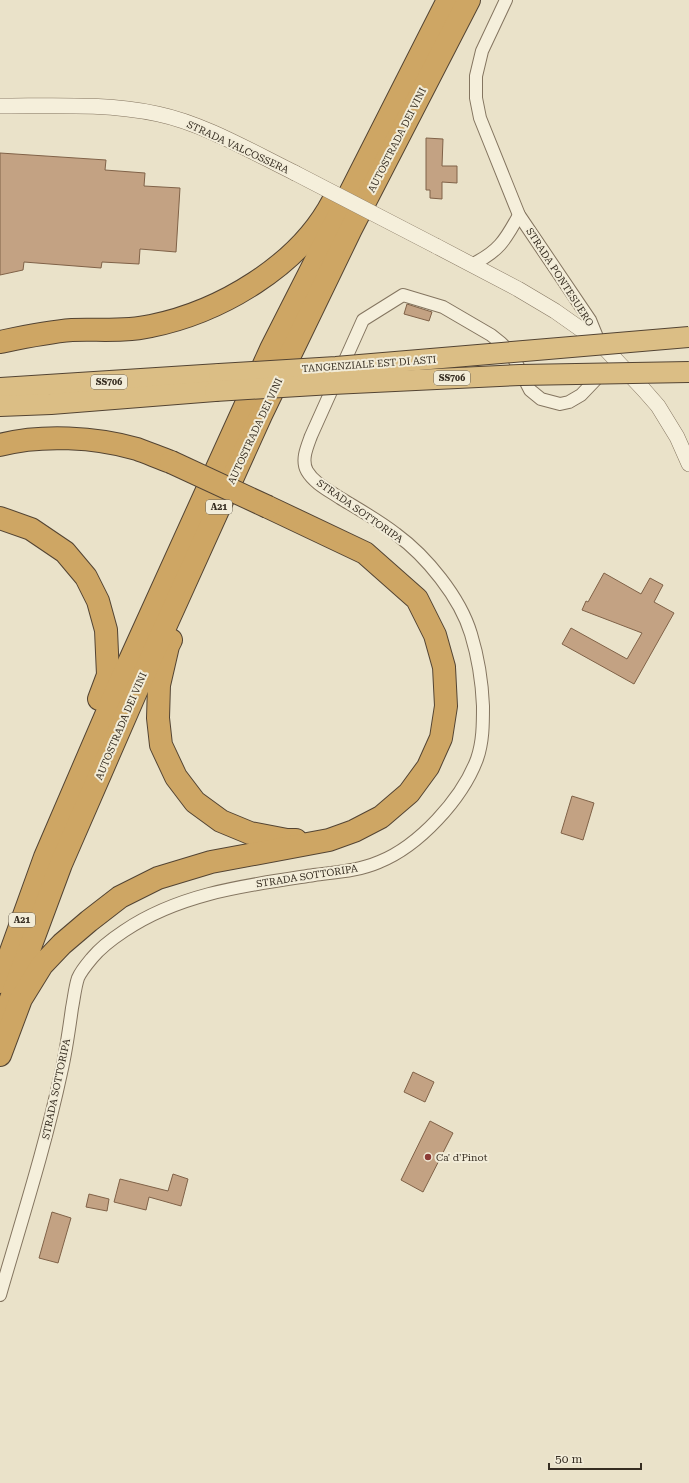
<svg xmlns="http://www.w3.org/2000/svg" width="689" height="1483" viewBox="0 0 689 1483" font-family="'Roboto Serif',serif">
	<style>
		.building { fill: #c3a283; stroke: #806248 }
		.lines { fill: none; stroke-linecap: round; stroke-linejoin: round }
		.minor-casing { stroke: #847560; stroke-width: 14 }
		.tertiary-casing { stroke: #847560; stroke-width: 16 }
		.trunk-casing { stroke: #534433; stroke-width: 22 }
		.motorway-casing { stroke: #534433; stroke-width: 24 }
		.minor { stroke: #f5efdb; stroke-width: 12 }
		.tertiary { stroke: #f5efdb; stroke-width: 15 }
		.trunk { stroke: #dbbe85; stroke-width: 20 }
		.motorway { stroke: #cea664; stroke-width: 22 }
		.tertiary-bridge-casing { stroke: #847560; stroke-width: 16; stroke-linecap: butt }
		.trunk-bridge-casing { stroke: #534433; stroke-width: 22; stroke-linecap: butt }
		.motorway-bridge-casing { stroke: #534433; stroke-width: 24; stroke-linecap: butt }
		.tertiary-bridge { stroke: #f5efdb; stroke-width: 15 }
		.trunk-bridge { stroke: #dbbe85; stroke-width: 20 }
		.motorway-bridge { stroke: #cea664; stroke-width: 22 }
		.poi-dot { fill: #8c3b36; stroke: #f2ecd8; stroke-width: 1.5 }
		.labels { text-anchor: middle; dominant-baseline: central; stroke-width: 4; stroke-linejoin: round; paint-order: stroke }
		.shield { fill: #f2ecd8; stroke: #6e6658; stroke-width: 1 }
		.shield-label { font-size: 9px; font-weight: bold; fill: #362d21 }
		.street-label { font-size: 10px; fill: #362d21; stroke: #f2ecd8 }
		.poi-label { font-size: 10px; fill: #362d21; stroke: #f2ecd8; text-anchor: start }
	</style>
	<rect width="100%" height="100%" fill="#eae2c9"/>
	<g class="building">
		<path d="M426,138L443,139L442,166H457V183L442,182V199L430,198V190H426Z"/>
		<path d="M0,153L106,160L105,170L145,173L144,186L180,188L176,252L140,249L139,264L102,262L101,268L24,262L23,270L0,275Z"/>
		<path d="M407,304L432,312L429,321L404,314Z"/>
		<path d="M604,573L641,594L650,578L663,585L654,602L674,613L634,684L562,644L571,628L627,659L642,633L582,610L586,601L588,602Z"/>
		<path d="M572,796L594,803L583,840L561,833Z"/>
		<path d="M413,1072L434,1082L425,1102L404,1092Z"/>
		<path d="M430,1121L453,1133L423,1192L401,1180Z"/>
		<path d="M173,1174L188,1179L181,1206L149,1197L146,1210L114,1202L120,1179L168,1191Z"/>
		<path d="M89,1194L109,1199L107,1211L86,1207Z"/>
		<path d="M52,1212L71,1218L58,1263L39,1258Z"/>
	</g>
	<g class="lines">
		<defs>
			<g id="minor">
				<path d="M506,0L482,51L476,76V98L480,118L519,215L590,320L599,342"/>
				<path d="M471,265C498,252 505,241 519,215"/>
				<path d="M0,1295C21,1222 45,1148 61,1073C66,1052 69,1030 72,1008C74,998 75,987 78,978C81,971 87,964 92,958C101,947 112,939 124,931C180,893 248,885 314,875C336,872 358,871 379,862C419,846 462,799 477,759C483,742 483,724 483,706C482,682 478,657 471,634C460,597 426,556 396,534C378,520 358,509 340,498C328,490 314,483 307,471C301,460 307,447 311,436L363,320L403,295L443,307L491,335L501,343L511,353L530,390L541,399L560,404L569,402L581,395L602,373"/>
			</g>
			<g id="tertiary">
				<path d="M0,106C53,106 106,103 158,114C205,124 252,152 295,173"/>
				<path d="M436,246L518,289L555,311L599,342L644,390L658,406L677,437L689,464"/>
			</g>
			<g id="trunk">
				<path d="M0,388L219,374"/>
				<path d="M0,406L51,404L215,391"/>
			</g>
			<g id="motorway">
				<path d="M0,342C24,337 47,332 72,330C98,329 125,332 151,326C220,312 299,266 333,201"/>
				<path d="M0,445C41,434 96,437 137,449C148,453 160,458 171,462"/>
				<path d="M0,518L31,529L65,552L86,577L98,601L106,630L108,675L99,699"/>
				<path d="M171,640L168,646L159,685L158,718L161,745L176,777L195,802L221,821L250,833L287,840H296"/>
				<path d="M0,982L45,857L125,671L271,349L448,0"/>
				<path d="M0,1028L61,864L142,678L261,415L351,229L469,0"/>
				<path d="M0,1055L21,999L42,965L62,944L89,921L120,897L158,878L211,862L329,840L354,831L381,817L409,793L428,767L441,738L446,706L444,667L435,635L417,599L365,553L268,507"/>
			</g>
		</defs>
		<use href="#minor" class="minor-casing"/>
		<use href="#tertiary" class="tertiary-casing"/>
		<use href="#trunk" class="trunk-casing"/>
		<use href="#motorway" class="motorway-casing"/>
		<use href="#minor" class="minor"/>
		<use href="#tertiary" class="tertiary"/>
		<use href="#trunk" class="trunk"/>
		<use href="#motorway" class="motorway"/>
		<defs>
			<path id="tertiary-bridge" d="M295,173L436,246"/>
			<g id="trunk-bridge">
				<path d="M219,374L336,367L689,337"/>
				<path d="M215,391L332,384L520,375L689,372"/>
			</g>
			<path id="motorway-bridge" d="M171,462L268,507"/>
		</defs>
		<use href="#tertiary-bridge" class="tertiary-bridge-casing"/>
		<use href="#trunk-bridge" class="trunk-bridge-casing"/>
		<use href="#motorway-bridge" class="motorway-bridge-casing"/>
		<use href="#tertiary-bridge" class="tertiary-bridge"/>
		<use href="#trunk-bridge" class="trunk-bridge"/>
		<use href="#motorway-bridge" class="motorway-bridge"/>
	</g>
	<circle class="poi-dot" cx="428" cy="1157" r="4"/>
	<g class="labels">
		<g class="shield">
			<rect x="434" y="371" width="36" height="14" rx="3"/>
			<rect x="91" y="375" width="36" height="14" rx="3"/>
			<rect x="206" y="500" width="26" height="14" rx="3"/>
			<rect x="9" y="913" width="26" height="14" rx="3"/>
		</g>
		<g class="shield-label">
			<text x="452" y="378">SS706</text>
			<text x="109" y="382">SS706</text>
			<text x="219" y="507">A21</text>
			<text x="22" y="920">A21</text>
		</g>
		<g class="street-label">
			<text transform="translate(397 140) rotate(-63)">AUTOSTRADA DEI VINI</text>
			<text transform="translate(238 147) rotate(25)">STRADA VALCOSSERA</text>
			<text transform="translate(560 277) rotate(57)">STRADA PONTESUERO</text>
			<text transform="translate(369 364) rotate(-4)">TANGENZIALE EST DI ASTI</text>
			<text transform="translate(255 431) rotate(-65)">AUTOSTRADA DEI VINI</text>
			<text transform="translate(360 511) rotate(35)">STRADA SOTTORIPA</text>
			<text transform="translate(121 726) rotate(-67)">AUTOSTRADA DEI VINI</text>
			<text transform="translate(307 876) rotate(-9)">STRADA SOTTORIPA</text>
			<text transform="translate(56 1089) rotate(-78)">STRADA SOTTORIPA</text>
		</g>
		<g class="poi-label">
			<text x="436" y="1157">Ca' d'Pinot</text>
		</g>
	</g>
	<path d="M549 1463v6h92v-6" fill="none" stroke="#362d21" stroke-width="2"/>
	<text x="555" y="1463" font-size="12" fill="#362d21" stroke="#f2ecd8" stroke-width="3" paint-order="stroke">50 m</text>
</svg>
